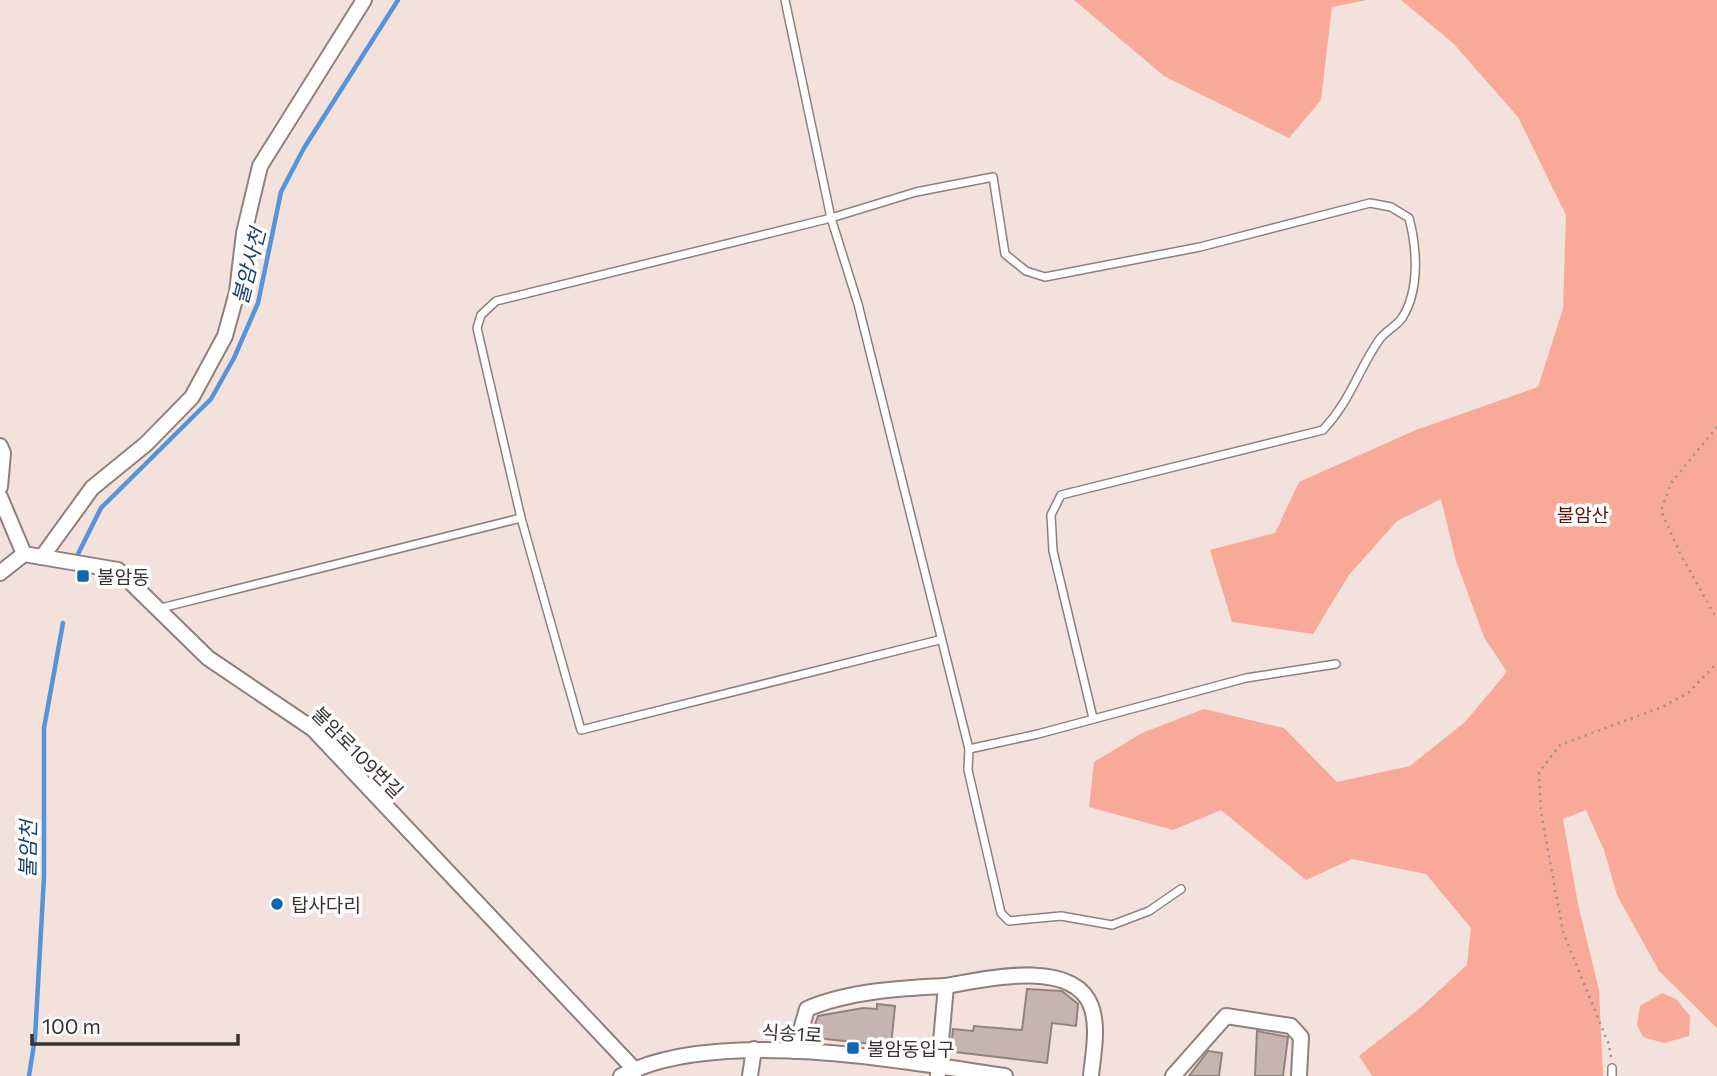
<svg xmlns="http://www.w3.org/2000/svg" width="1717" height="1076" viewBox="0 0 1717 1076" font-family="Commissioner,'Noto Sans KR',sans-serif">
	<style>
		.green { fill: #f8a997 }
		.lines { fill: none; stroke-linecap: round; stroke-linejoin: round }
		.stream { stroke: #5694d9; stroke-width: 4.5 }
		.building { fill: #c5b4b0; stroke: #93837f; stroke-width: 2 }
		.service-casing { stroke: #90807c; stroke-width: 10 }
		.minor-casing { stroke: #90807c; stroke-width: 18 }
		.path { stroke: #9e918e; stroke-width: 2.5; stroke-dasharray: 2 5; stroke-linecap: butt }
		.service { stroke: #fff; stroke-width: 7 }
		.minor { stroke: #fff; stroke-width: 14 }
		.poi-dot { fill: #0e65b2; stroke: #fff; stroke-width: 2.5 }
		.labels { text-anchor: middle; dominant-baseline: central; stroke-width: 7; stroke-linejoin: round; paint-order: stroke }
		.park-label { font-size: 19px; fill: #671100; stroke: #fff }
		.poi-label { font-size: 19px; fill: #393231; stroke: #fff; text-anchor: start }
		.street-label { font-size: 19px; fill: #393231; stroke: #fff }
		.water-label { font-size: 21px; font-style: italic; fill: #174370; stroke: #fff }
	</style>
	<rect width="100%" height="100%" fill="#f3e1dc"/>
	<g class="green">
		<path d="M1074,0H1367L1332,7L1321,100L1289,138L1164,76Z"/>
		<path d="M1401,0H1717V1028L1659,971L1617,895L1604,850L1586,810L1563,819L1578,904L1599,990L1603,1076H1372L1359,1056L1419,1009L1467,965L1471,928L1426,874L1352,859L1306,880L1221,810L1173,830L1089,807L1094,762L1142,733L1204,709L1284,728L1337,782L1410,766L1465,722L1507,672L1484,637L1456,561L1441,499L1397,521L1349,575L1313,634L1232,622L1210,550L1275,533L1299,482L1416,430L1538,387L1563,309L1566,215L1518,117L1453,43Z"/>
		<path d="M1662,993L1676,999L1690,1016L1689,1036L1664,1043L1643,1037L1637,1025L1640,1006Z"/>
	</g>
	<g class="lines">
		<g class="stream">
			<path d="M78,554L101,508L211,399L234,358L258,303L281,192L304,148L398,0"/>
			<path d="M29,1076L35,1038L44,877V728L63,623"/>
		</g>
	</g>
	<g class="building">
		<path d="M1027,989L1062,991L1078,1004L1076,1026L1052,1023L1047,1063L955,1052L951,1048L953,1029L973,1031L974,1026L1022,1030Z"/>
		<path d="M877,1004L895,1006L891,1046L816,1038L812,1032L818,1016L863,1008L877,1009Z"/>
		<path d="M1257,1031L1288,1037L1283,1076H1255Z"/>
		<path d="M1208,1051L1222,1053L1219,1076H1189Z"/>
	</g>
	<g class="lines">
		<defs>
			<g id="service">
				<path d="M785,0L831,218L858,304L969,749L968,770L1001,913L1009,921L1061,916L1112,925L1149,911L1181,889"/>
				<path d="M157,609L521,518"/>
				<path d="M939,640L581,730L521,518L477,328L481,315L496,301L831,218L916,192L993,177L1005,254L1026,271L1045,277L1200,247L1370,203L1391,207L1409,218C1417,248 1420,290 1402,318C1397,326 1385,331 1379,340C1357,372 1351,400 1323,430L1061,495L1051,515L1053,551L1093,718"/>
				<path d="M969,749L1038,734L1246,678L1336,664"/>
				<path d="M1612,1076V1068"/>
			</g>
			<g id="minor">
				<path d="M0,446L3,453L0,487"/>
				<path d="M0,497L24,554"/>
				<path d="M42,557L92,488L146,444L192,397L225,336L237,292L244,233L260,166L364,0"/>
				<path d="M0,573L24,554L118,570L208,658L313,729L634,1069V1076"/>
				<path d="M946,986C984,979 1073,958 1091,1006C1099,1027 1093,1054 1091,1076"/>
				<path d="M795,1051L807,1009C848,991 902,988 946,986L938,1075"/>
				<path d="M621,1076C716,1026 901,1061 1005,1076"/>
				<path d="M750,1076L754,1049"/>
				<path d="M1173,1076L1226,1016L1291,1026L1301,1037L1299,1076"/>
			</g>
		</defs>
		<use href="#service" class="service-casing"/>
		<use href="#minor" class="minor-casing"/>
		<g class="path">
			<path d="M1717,427L1671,483L1661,511L1682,557L1717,619"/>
			<path d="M1611,1057L1609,1045L1563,932L1541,812L1539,772L1560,745L1662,707L1688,693L1717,663"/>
		</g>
		<use href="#service" class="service"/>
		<use href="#minor" class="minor"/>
	</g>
	<g class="poi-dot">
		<rect x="76" y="569" width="14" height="14" rx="3.5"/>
		<circle cx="277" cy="904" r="7"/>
		<rect x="846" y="1041" width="14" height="14" rx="3.5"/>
	</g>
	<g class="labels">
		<g class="park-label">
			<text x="1583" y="514">불암산</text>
		</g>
		<g class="poi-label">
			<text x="97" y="576">불암동</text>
			<text x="291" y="904">탑사다리</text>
			<text x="867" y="1048">불암동입구</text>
		</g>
		<g class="street-label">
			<text transform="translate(358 752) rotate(45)">불암로109번길</text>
			<text transform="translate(792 1033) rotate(4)">식송1로</text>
		</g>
		<g class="water-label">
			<text transform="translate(248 266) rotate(-76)">불암사천</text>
			<text transform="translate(27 849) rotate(-89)">불암천</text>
		</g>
	</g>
	<path d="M32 1034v10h206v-10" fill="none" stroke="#393231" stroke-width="3.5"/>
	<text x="42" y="1034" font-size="21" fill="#393231" stroke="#ffffff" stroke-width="5" paint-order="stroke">100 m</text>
</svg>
